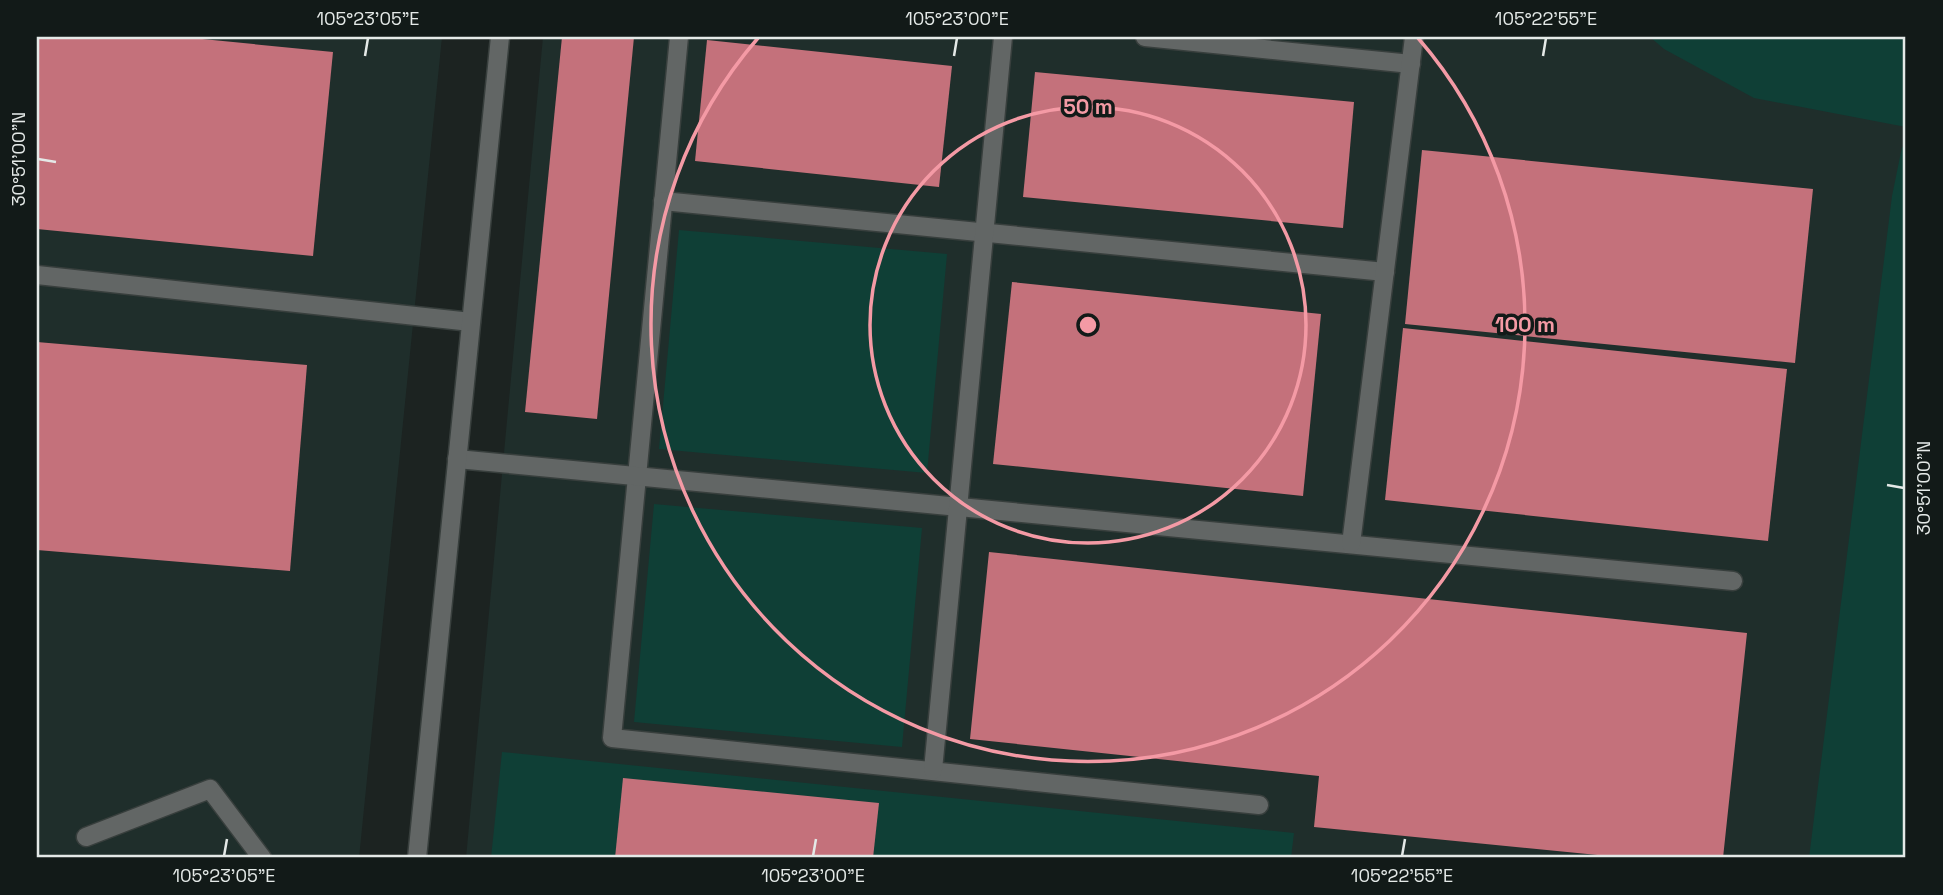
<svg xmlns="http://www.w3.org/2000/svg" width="1943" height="895" viewBox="0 0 1943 895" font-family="'Space Grotesk',sans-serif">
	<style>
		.built { fill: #1f2e2b }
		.green { fill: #0f3f36 }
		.building { fill: #c4717b }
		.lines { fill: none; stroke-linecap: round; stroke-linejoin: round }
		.minor-casing { stroke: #383f3d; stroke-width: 21 }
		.minor { stroke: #626665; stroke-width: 18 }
		.ticks { fill: none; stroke: #e4e9e7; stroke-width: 2.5 }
		.ring { fill: none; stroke: #f49aa5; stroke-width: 3.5 }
		.centre { fill: #f49aa5; stroke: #121a18; stroke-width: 3.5 }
		.ring-label { font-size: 21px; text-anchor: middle; font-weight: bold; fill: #f49aa5; stroke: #121a18; stroke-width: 7; stroke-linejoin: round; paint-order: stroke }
		.neatline { fill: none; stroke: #e4e9e7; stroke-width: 2.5 }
		.ticks-label { font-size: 18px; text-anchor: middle; fill: #e4e9e7 }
	</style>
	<rect width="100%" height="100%" fill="#1c2321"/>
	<g class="built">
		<path d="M37,37H442L359,858H37Z"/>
		<path d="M543,37H1906V148L1902,147L1810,858H466Z"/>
	</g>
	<g class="green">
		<path d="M1650,37H1906V127L1754,98L1664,49Z"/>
		<path d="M1902,147L1906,148V858H1809L1892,196Z"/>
		<path d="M679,230L947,254L927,473L659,449Z"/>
		<path d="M654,504L922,528L902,747L634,722Z"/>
		<path d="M502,752L1294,833L1291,858H491Z"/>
	</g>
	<g class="building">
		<path d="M37,37H182L333,52L313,256L37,229Z"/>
		<path d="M562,37H634L597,419L525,412Z"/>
		<path d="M707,40L952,66L939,187L695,161Z"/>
		<path d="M1035,72L1354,102L1343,228L1023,197Z"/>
		<path d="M1422,150L1813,189L1795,363L1405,324Z"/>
		<path d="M1012,282L1321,314L1303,496L993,464Z"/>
		<path d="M1403,328L1787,369L1768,541L1385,500Z"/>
		<path d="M37,342L307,365L290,571L37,550Z"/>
		<path d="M989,552L1747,633L1723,858H1628L1314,827L1319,776L970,739Z"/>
		<path d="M623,778L879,803L873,858H615Z"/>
	</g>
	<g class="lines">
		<defs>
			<g id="minor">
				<path d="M679,37L612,738L1259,805"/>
				<path d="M1145,37L1411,64"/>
				<path d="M663,201L1385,272"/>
				<path d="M37,275L471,322"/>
				<path d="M457,459L1733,581"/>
				<path d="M1351,544L1414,37"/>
				<path d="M933,770L1003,37"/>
				<path d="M86,837L210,789L262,858"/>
				<path d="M417,858L500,37"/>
			</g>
		</defs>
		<use href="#minor" class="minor-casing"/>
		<use href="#minor" class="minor"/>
	</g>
	<path class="ticks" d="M365,56L368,38M954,56L957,38M1543,56L1546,38M38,159L56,162M1887,485L1904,488M224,856L227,839M813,856L816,839M1402,856L1405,839"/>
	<g class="ring">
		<circle cx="1088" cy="325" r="218"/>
		<path d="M1418 38A437 437 0 1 1 758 38"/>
	</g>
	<circle cx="1088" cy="325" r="10" class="centre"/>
	<g class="ring-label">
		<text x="1088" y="114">50 m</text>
		<text x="1525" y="332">100 m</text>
	</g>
	<rect width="1943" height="895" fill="none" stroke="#121a18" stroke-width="77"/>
	<rect x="38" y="38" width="1866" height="818" class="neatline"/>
	<g class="ticks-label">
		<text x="368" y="25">105°23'05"E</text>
		<text x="957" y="25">105°23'00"E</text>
		<text x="1546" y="25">105°22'55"E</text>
		<text transform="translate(19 159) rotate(-90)" y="6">30°51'00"N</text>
		<text transform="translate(1924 488) rotate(-90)" y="6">30°51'00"N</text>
		<text x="224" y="882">105°23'05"E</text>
		<text x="813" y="882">105°23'00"E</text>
		<text x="1402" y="882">105°22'55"E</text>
	</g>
</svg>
